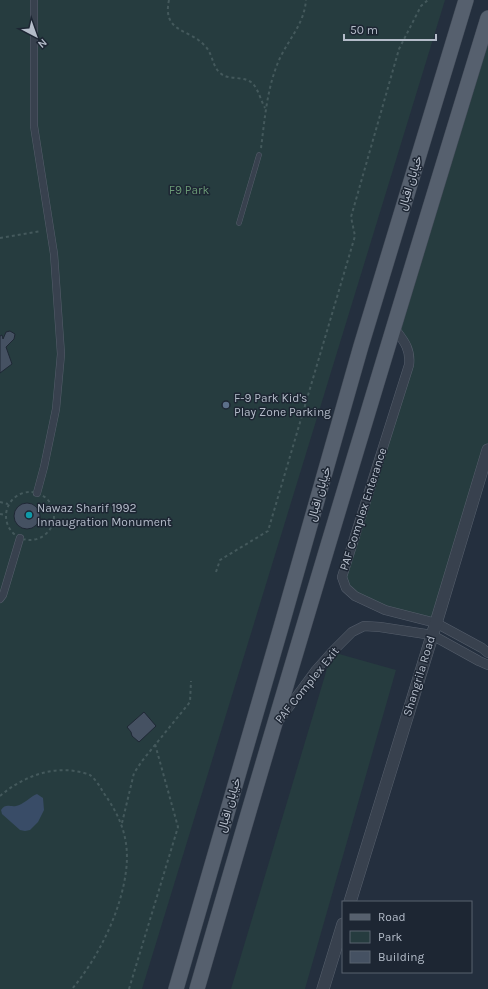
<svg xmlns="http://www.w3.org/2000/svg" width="488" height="989" viewBox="0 0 488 989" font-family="Karla,Vazirmatn,sans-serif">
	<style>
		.green { fill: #263c3f }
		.water { fill: #394c67 }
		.building { fill: #455162; stroke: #1f2835 }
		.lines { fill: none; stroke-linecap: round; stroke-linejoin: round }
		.service-casing { stroke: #565f6c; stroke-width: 5.5 }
		.pedestrian-casing { stroke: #565f6c; stroke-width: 8 }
		.minor-casing { stroke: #565f6c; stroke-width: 10 }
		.tertiary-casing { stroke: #565f6c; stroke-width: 13 }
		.primary-casing { stroke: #414a57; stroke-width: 16 }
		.path { stroke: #44595c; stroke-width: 2; stroke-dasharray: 3 3; stroke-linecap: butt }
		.service { stroke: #38414e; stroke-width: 4.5 }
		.pedestrian { stroke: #38414e; stroke-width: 7 }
		.minor { stroke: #38414e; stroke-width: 9 }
		.tertiary { stroke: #38414e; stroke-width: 12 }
		.primary { stroke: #56606e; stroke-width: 15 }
		.service-dot { fill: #5c6f8a; stroke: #1d2633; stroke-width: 1.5 }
		.culture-dot { fill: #0f9aa8; stroke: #1d2633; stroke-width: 1.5 }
		.labels { text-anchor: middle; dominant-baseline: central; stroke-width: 3; stroke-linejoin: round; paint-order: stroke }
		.street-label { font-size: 12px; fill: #b4bcc9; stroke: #1d2633 }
		.park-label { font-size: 12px; fill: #6b9a76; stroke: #1d2633 }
		.poi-label { font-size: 12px; fill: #b4bcc9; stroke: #1d2633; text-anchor: start }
	</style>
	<rect width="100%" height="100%" fill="#242f3e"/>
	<g class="green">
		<path d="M0,0H445L142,989H0Z"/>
		<path d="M488,18V450L436,623L355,596L342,577L410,355L394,328Z"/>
		<path d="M332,652L396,670L305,989H231Z"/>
	</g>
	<path class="water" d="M37,794L43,798L44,810L38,822L30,830L25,831L20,830L2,814L1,810C6,803 9,807 16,806C23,805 31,796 37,794Z"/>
	<g class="building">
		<path d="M10,331L15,334L14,339L6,347L12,364L0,373V336L2,335L3,339L6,332Z"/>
		<circle cx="27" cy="516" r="13"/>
		<path d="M144,712L156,726L139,742L132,736L131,732L127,727Z"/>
	</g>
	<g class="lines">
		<defs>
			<path id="service" d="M239,223L259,155"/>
			<g id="pedestrian">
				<path d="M34,0V126L54,254L61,354L56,409L44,467L37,493"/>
				<path d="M0,599L3,595L20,538"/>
			</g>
			<g id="minor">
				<path d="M394,328C403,340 411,348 409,365L342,577L346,588L355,596L385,610L436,623L482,648L488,653"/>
				<path d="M280,719L316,670L332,652L352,632L364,626L380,627L432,635L479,661L488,665"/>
			</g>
			<g id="tertiary">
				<path d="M350,902L436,623L488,450"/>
				<path d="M323,989L343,924"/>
			</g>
			<g id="primary">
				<path d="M176,989L281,627L361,346L466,0"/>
				<path d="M197,989C291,664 389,341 488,18"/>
			</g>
		</defs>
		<use href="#service" class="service-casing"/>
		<use href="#pedestrian" class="pedestrian-casing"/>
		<use href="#minor" class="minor-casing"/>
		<use href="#tertiary" class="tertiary-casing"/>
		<use href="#primary" class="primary-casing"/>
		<g class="path">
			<path d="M169,0C162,33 189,28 205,46C213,54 212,66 220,73C229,81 243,75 252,83C258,88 261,101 265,108"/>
			<path d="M261,148C265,118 267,86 280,58C290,37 304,24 306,0"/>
			<path d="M0,238L41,231"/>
			<circle cx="30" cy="516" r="24"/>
			<path d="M0,502L8,504"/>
			<path d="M0,514L5,515"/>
			<path d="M216,572L220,560L268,531L355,236L351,217L399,49L421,6L428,0"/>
			<path d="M0,796C21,778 48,767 75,771C80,772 86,773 90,775C95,779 100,786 103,792C121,817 130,840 126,871C121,912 98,958 72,989"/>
			<path d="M122,823L134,773L142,761L190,702L191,681"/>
			<path d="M129,989L178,827L155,744"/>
		</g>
		<use href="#service" class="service"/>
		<use href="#pedestrian" class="pedestrian"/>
		<use href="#minor" class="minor"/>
		<use href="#tertiary" class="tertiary"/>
		<use href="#primary" class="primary"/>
	</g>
	<circle class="service-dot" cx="226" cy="405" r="4"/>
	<circle class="culture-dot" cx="29" cy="515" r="4"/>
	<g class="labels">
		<g class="street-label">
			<text transform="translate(410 183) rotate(-73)">خیابان اقبال</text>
			<text transform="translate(319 494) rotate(-74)">خیابان اقبال</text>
			<text transform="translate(363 509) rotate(-72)">PAF Complex Enterance</text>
			<text transform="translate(419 676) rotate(-73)">Shangrila Road</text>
			<text transform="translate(307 685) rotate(-51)">PAF Complex Exit</text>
			<text transform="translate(229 805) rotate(-74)">خیابان اقبال</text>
		</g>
		<g class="park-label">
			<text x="189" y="190">F9 Park</text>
		</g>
		<g class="poi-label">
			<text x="234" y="398">F-9 Park Kid's<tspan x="234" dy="14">Play Zone Parking</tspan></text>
			<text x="37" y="508">Nawaz Sharif 1992<tspan x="37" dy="14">Innaugration Monument</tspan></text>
		</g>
	</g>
	<rect x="342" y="901" width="130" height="72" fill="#1d2633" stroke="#59626f"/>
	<rect x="350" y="914" width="20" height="6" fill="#56606e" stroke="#59626f"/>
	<text x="378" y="921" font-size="12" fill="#b4bcc9">Road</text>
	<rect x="350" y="931" width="20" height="12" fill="#263c3f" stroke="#59626f"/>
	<text x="378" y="941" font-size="12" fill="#b4bcc9">Park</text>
	<rect x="350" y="951" width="20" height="12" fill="#455162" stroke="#59626f"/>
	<text x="378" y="961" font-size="12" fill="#b4bcc9">Building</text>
	<g transform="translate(36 36) rotate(139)" stroke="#1d2633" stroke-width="3" paint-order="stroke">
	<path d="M0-3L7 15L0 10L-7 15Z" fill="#b4bcc9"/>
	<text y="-6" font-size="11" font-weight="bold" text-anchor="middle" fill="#b4bcc9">N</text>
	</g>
	<path d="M344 34v6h92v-6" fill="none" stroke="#b4bcc9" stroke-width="2"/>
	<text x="350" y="34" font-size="12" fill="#b4bcc9" stroke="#1d2633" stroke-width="3" paint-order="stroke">50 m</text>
</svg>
